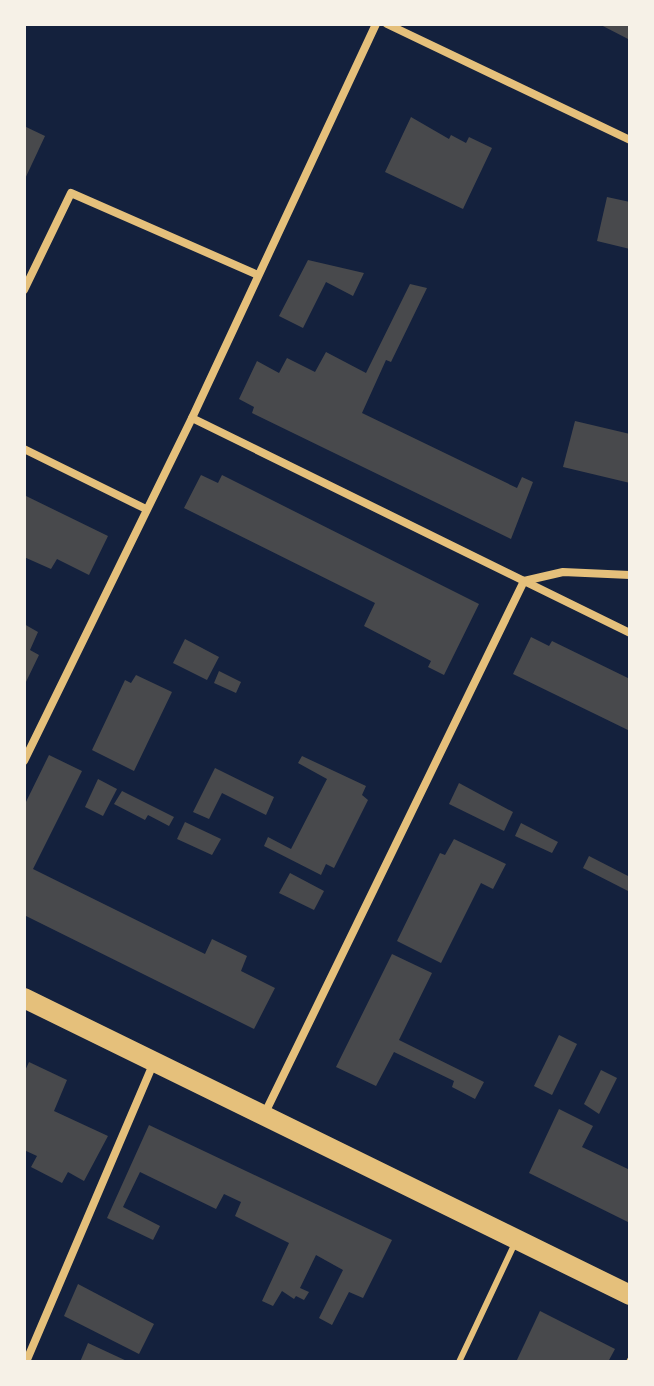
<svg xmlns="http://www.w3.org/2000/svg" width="654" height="1386" viewBox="0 0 654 1386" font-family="'Roboto Condensed',sans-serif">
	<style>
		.building { fill: #48494c }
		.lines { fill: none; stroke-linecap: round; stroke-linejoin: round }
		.service { stroke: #e5c07b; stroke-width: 6 }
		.minor { stroke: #e5c07b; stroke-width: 8 }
		.primary { stroke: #e5c07b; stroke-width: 20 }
	</style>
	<rect width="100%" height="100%" fill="#14213d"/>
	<g class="building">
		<path d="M599,24H630V40Z"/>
		<path d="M411,117L449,139L451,135L466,143L469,137L492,148L463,209L385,172Z"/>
		<path d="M24,126L45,136L24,181Z"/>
		<path d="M607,197L630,202V249L597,241Z"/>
		<path d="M308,260L364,273L353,296L326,282L303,328L279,316Z"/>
		<path d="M410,284L427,288L391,362L386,360L362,413L517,488L522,477L533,482L511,539L252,413L254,407L239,399L257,361L279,373L287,358L315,372L326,352L366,373Z"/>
		<path d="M575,421L630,434V483L563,467Z"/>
		<path d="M201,475L218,483L222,475L479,604L444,675L428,667L431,661L364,626L375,603L184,508Z"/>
		<path d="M24,495L108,536L89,575L57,559L51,569L24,557Z"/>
		<path d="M24,624L38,632L30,650L39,655L24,686Z"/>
		<path d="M531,637L549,646L552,641L630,679V731L513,674Z"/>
		<path d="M185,639L219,657L207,680L173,663Z"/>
		<path d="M219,671L241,682L236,693L214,683Z"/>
		<path d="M136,675L172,692L134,771L92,750L125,680L131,683Z"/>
		<path d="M49,755L82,771L33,869L205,954L212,939L247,956L241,971L275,988L254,1029L24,915V806Z"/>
		<path d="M302,756L366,786L362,795L368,800L334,868L326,864L321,875L264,846L268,837L291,849L327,779L298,763Z"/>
		<path d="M215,768L274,797L266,815L222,793L209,819L193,812Z"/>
		<path d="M98,779L117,789L103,816L85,807Z"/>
		<path d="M459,783L513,812L504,831L449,804Z"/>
		<path d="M122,791L174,817L169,826L148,815L145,820L114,804Z"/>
		<path d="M185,822L221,839L212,855L177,839Z"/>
		<path d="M521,823L558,842L552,853L515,836Z"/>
		<path d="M454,839L506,864L493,889L481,883L441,963L397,941L440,853L445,855Z"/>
		<path d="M589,856L630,877V892L583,868Z"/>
		<path d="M290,873L324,891L314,910L279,893Z"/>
		<path d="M392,954L432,973L399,1040L484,1082L475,1099L452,1087L454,1081L394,1052L376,1086L336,1067Z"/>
		<path d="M559,1035L577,1044L552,1095L534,1086Z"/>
		<path d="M29,1062L67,1080L54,1111L108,1136L84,1181L68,1172L62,1183L31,1167L37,1156L24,1150V1073Z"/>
		<path d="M601,1070L617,1078L599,1114L584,1104Z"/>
		<path d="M559,1109L593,1126L582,1147L630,1170V1223L529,1173Z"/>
		<path d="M149,1125L392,1240L363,1298L349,1292L332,1325L319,1318L343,1270L316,1255L300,1288L309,1292L304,1300L296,1296L294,1299L282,1291L273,1306L262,1301L289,1243L235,1216L241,1202L224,1194L216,1209L140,1172L123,1207L160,1226L153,1240L107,1218Z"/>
		<path d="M78,1284L154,1324L139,1354L64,1316Z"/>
		<path d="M540,1311L615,1349L608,1362H516Z"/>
		<path d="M88,1343L129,1362H80Z"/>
	</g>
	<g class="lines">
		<g class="service">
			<path d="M459,1362L515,1243"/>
			<path d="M629,1362L630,1360"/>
		</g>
		<g class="minor">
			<path d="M387,24L630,140"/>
			<path d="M24,290L71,193L258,275"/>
			<path d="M192,418L630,633"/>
			<path d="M24,449L146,509"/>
			<path d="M524,581L563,572L630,575"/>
			<path d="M24,761L192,418L376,24"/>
			<path d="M264,1115L524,581"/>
			<path d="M26,1362L154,1062"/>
		</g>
		<path class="primary" d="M24,998L630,1295"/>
	</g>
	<rect width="654" height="1386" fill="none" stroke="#f6f1e7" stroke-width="52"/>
</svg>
